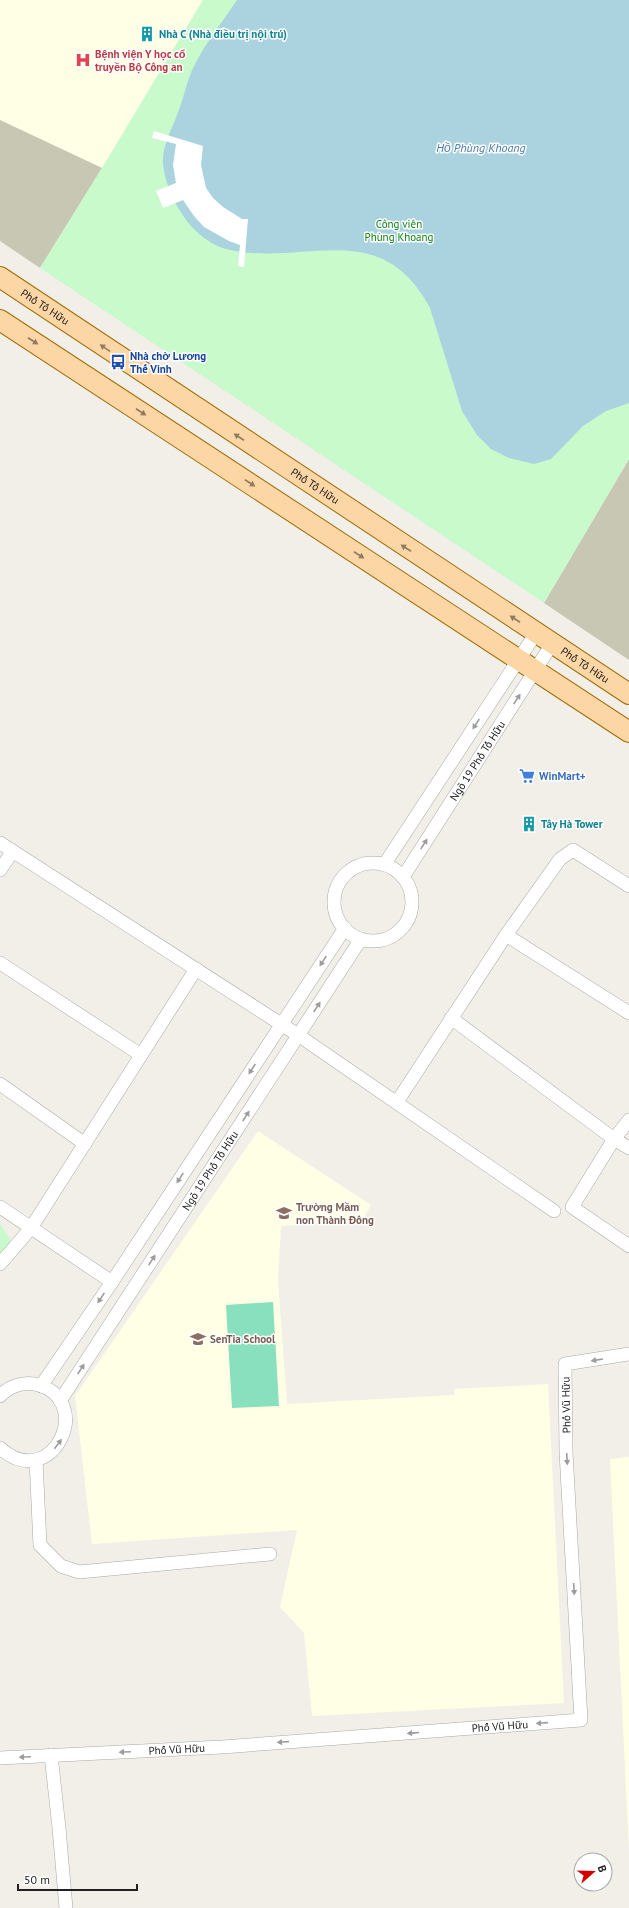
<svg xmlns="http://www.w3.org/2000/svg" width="629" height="1908" viewBox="0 0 629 1908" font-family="'PT Sans',sans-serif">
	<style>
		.education { fill: #ffffe5 }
		.construction { fill: #c7c7b4 }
		.park { fill: #c8facc }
		.pitch { fill: #88e0be }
		.water { fill: #aad3df }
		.pier { fill: #fff }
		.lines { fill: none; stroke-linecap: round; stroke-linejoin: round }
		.street-casing { stroke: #a9a9a9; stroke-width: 14 }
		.primary-casing { stroke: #a06b00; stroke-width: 22 }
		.street { stroke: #fff; stroke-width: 13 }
		.primary { stroke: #fcd6a4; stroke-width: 20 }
		.oneway { fill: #8f7c63 }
		.oneway2 { fill: #9c9c9c }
		.labels { text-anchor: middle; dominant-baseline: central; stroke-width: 3; stroke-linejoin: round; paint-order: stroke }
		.culture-label { font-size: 11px; font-weight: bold; fill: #0d838f; stroke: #fff; text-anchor: start }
		.health-label { font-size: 11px; font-weight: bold; fill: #be3a42; stroke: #fff; text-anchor: start }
		.park-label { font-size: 11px; fill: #0c8416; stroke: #fff }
		.street-label { font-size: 11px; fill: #222; stroke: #fff }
		.transit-label { font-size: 11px; font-weight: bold; fill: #164399; stroke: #fff; text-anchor: start }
		.shop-label { font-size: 11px; font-weight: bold; fill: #366cbe; stroke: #fff; text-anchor: start }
		.education-label { font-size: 11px; font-weight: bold; fill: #785e54; stroke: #fff; text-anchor: start }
		.water-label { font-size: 12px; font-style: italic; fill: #4a7aab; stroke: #fff }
	</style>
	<rect width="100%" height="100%" fill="#f2efe9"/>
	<g class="education">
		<path d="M0,0H203L102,168L0,120Z"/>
		<path d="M258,1131L371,1205L362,1221L281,1226L278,1280L287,1404L454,1395V1389L548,1384L564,1703L312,1716L304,1633L280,1607L297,1530L92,1544L75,1396Z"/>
		<path d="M629,1457V1851L610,1459Z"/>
	</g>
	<g class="construction">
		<path d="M0,120L102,168L40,268L0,241Z"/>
		<path d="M629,459V660L544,603Z"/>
	</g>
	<g class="park">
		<path d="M203,0H629V459L544,603L40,268L102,168Z"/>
		<path d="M0,1224L9,1237L13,1249L0,1264Z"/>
	</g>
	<path class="pitch" d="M273,1302L279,1406L232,1408L226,1305Z"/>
	<path class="water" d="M237,0H629V403L606,411L583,426L551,459L534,464L509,458L491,449L477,435L462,411L430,308C380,214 304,268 226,249C210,245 191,229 182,214C172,199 165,182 163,164C162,146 171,131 177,115C184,98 187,79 195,64C207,41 223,21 237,0Z"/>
	<path class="pier" d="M154,131L203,146L201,165L206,188L213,198L223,207L242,219H248L244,267L238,266L240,245L229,241L204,227L194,216L183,200L163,208L156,191L176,183L173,165L176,144L152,138Z"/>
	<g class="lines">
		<defs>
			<g id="street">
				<path d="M0,843L298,1035L554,1211"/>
				<circle cx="373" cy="902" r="39"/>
				<path d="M384,865L536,633"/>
				<path d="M0,870L13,851"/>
				<path id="s1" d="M403,877L552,644"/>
				<path d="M506,935L629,1013"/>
				<path d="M0,963L141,1055"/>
				<path d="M451,1018L614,1139L629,1148"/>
				<path d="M0,1084L85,1144"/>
				<path d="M397,1102L506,935L560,859L573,850L629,886"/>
				<path d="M629,1120L614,1139L572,1207L629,1246"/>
				<path d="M0,1207L112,1282"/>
				<path d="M0,1264L31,1228L196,969"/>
				<path d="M41,1386L112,1282L345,928"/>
				<path d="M0,1396C8,1387 21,1382 34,1384C98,1397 53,1495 0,1448"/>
				<path id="s2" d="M60,1401L361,939"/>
				<path d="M36,1460L40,1545L61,1566L79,1572L270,1554"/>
				<path d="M51,1755L59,1828L66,1908"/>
				<path id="s3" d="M0,1758L222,1747L581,1720L566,1452L565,1364L629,1354"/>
			</g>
			<g id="primary">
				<path id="s4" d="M0,277L629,694"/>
				<path d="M0,320L629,732"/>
			</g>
		</defs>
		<use href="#street" class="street-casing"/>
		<use href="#primary" class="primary-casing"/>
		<use href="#street" class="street"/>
		<use href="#primary" class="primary"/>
	</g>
	<defs><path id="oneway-solid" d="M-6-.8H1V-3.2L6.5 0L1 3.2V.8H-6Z"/></defs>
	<g class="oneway">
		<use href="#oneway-solid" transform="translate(33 341) rotate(33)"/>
		<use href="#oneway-solid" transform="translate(105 348) rotate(-146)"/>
		<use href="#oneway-solid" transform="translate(141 412) rotate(33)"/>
		<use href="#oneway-solid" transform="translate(239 437) rotate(-147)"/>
		<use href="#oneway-solid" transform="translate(250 483) rotate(33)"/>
		<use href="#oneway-solid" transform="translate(406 548) rotate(-147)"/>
		<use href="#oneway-solid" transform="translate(359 555) rotate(33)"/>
		<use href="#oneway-solid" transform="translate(515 619) rotate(-147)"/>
	</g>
	<g class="oneway2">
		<use href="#oneway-solid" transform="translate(517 699) rotate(-57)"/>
		<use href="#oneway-solid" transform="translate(476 724) rotate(123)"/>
		<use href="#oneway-solid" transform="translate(424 844) rotate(-57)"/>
		<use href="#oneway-solid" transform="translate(323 961) rotate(123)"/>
		<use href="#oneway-solid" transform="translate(317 1007) rotate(-57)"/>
		<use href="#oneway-solid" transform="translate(252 1069) rotate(123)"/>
		<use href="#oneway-solid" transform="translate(246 1116) rotate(-57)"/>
		<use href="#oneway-solid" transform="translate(180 1178) rotate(123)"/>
		<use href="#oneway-solid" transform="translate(152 1260) rotate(-57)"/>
		<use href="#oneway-solid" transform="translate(101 1298) rotate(124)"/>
		<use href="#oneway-solid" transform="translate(597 1360) rotate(171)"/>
		<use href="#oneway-solid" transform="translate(81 1369) rotate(-57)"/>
		<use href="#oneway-solid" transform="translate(58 1444) rotate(-53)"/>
		<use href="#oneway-solid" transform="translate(567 1459) rotate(87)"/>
		<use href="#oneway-solid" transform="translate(574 1589) rotate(87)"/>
		<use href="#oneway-solid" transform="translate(542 1723) rotate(176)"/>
		<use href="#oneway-solid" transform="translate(413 1733) rotate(175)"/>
		<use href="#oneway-solid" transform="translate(283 1742) rotate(176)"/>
		<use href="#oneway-solid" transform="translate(125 1752) rotate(177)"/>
		<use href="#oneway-solid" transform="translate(25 1757) rotate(177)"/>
	</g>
	<defs>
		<symbol id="building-bare" viewBox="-9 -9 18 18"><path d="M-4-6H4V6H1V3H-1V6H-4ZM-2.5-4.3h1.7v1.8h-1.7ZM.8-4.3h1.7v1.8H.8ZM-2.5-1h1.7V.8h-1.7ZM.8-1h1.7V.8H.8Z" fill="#0f9aa8" stroke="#fff" stroke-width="2.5" paint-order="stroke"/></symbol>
		<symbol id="hospital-bare" viewBox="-9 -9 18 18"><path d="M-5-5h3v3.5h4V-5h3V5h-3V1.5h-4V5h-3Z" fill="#e0444e" stroke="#fff" stroke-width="2.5" paint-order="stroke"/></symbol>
		<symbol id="bus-bare" viewBox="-9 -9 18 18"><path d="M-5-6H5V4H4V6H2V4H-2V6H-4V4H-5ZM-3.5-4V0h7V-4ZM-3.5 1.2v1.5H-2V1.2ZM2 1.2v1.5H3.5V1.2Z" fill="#1a4fb4" stroke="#fff" stroke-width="2.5" paint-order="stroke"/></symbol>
		<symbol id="supermarket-bare" viewBox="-9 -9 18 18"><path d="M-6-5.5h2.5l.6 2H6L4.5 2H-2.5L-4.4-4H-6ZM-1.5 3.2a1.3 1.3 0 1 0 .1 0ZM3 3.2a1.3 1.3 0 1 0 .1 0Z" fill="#3f7fe0" stroke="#fff" stroke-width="2.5" paint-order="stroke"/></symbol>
		<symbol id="school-bare" viewBox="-9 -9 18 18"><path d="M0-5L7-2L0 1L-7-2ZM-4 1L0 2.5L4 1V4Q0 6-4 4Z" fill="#8d6e63" stroke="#fff" stroke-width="2.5" paint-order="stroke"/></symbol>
	</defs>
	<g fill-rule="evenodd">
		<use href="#building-bare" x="136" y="23" width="22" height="22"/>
		<use href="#hospital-bare" x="72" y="49" width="22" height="22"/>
		<use href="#bus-bare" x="107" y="351" width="22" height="22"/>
		<use href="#supermarket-bare" x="516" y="765" width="22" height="22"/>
		<use href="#building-bare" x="518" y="813" width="22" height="22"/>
		<use href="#school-bare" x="273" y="1202" width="22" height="22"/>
		<use href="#school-bare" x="187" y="1328" width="22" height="22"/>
	</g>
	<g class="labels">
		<g class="culture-label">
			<text x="159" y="34">Nhà C (Nhà điều trị nội trú)</text>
			<text x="541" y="824">Tây Hà Tower</text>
		</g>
		<g class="health-label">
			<text x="95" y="54">Bệnh viện Y học cổ<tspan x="95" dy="13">truyền Bộ Công an</tspan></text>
		</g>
		<g class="park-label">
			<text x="399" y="224">Công viên<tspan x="399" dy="13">Phùng Khoang</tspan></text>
		</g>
		<g class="street-label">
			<text stroke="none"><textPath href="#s4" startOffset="54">Phố Tố Hữu</textPath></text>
			<text stroke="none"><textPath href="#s4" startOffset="378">Phố Tố Hữu</textPath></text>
			<text stroke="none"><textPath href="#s4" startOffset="702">Phố Tố Hữu</textPath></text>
			<text stroke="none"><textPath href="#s1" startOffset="138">Ngõ 19 Phố Tố Hữu</textPath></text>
			<text stroke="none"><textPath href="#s2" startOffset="275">Ngõ 19 Phố Tố Hữu</textPath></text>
			<text transform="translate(566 1405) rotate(-91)">Phố Vũ Hữu</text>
			<text stroke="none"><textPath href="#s3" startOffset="501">Phố Vũ Hữu</textPath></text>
			<text stroke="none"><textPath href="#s3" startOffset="177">Phố Vũ Hữu</textPath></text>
		</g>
		<g class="transit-label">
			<text x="130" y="356">Nhà chờ Lương<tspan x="130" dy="13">Thế Vinh</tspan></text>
		</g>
		<g class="shop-label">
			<text x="539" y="776">WinMart+</text>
		</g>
		<g class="education-label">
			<text x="296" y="1207">Trường Mầm<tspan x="296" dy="13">non Thành Đông</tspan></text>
			<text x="210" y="1339">SenTia School</text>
		</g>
		<g class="water-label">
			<text x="481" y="147">Hồ Phùng Khoang</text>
		</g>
	</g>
	<g transform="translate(593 1872) rotate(70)"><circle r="19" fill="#ffffff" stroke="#a7a7a7"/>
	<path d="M0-3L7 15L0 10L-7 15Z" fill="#d40000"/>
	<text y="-6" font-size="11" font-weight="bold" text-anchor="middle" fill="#222222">B</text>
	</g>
	<path d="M18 1884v6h119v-6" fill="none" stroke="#222222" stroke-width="2"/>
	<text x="24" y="1884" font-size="12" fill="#222222" stroke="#ffffff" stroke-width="3" paint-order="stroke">50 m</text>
</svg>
